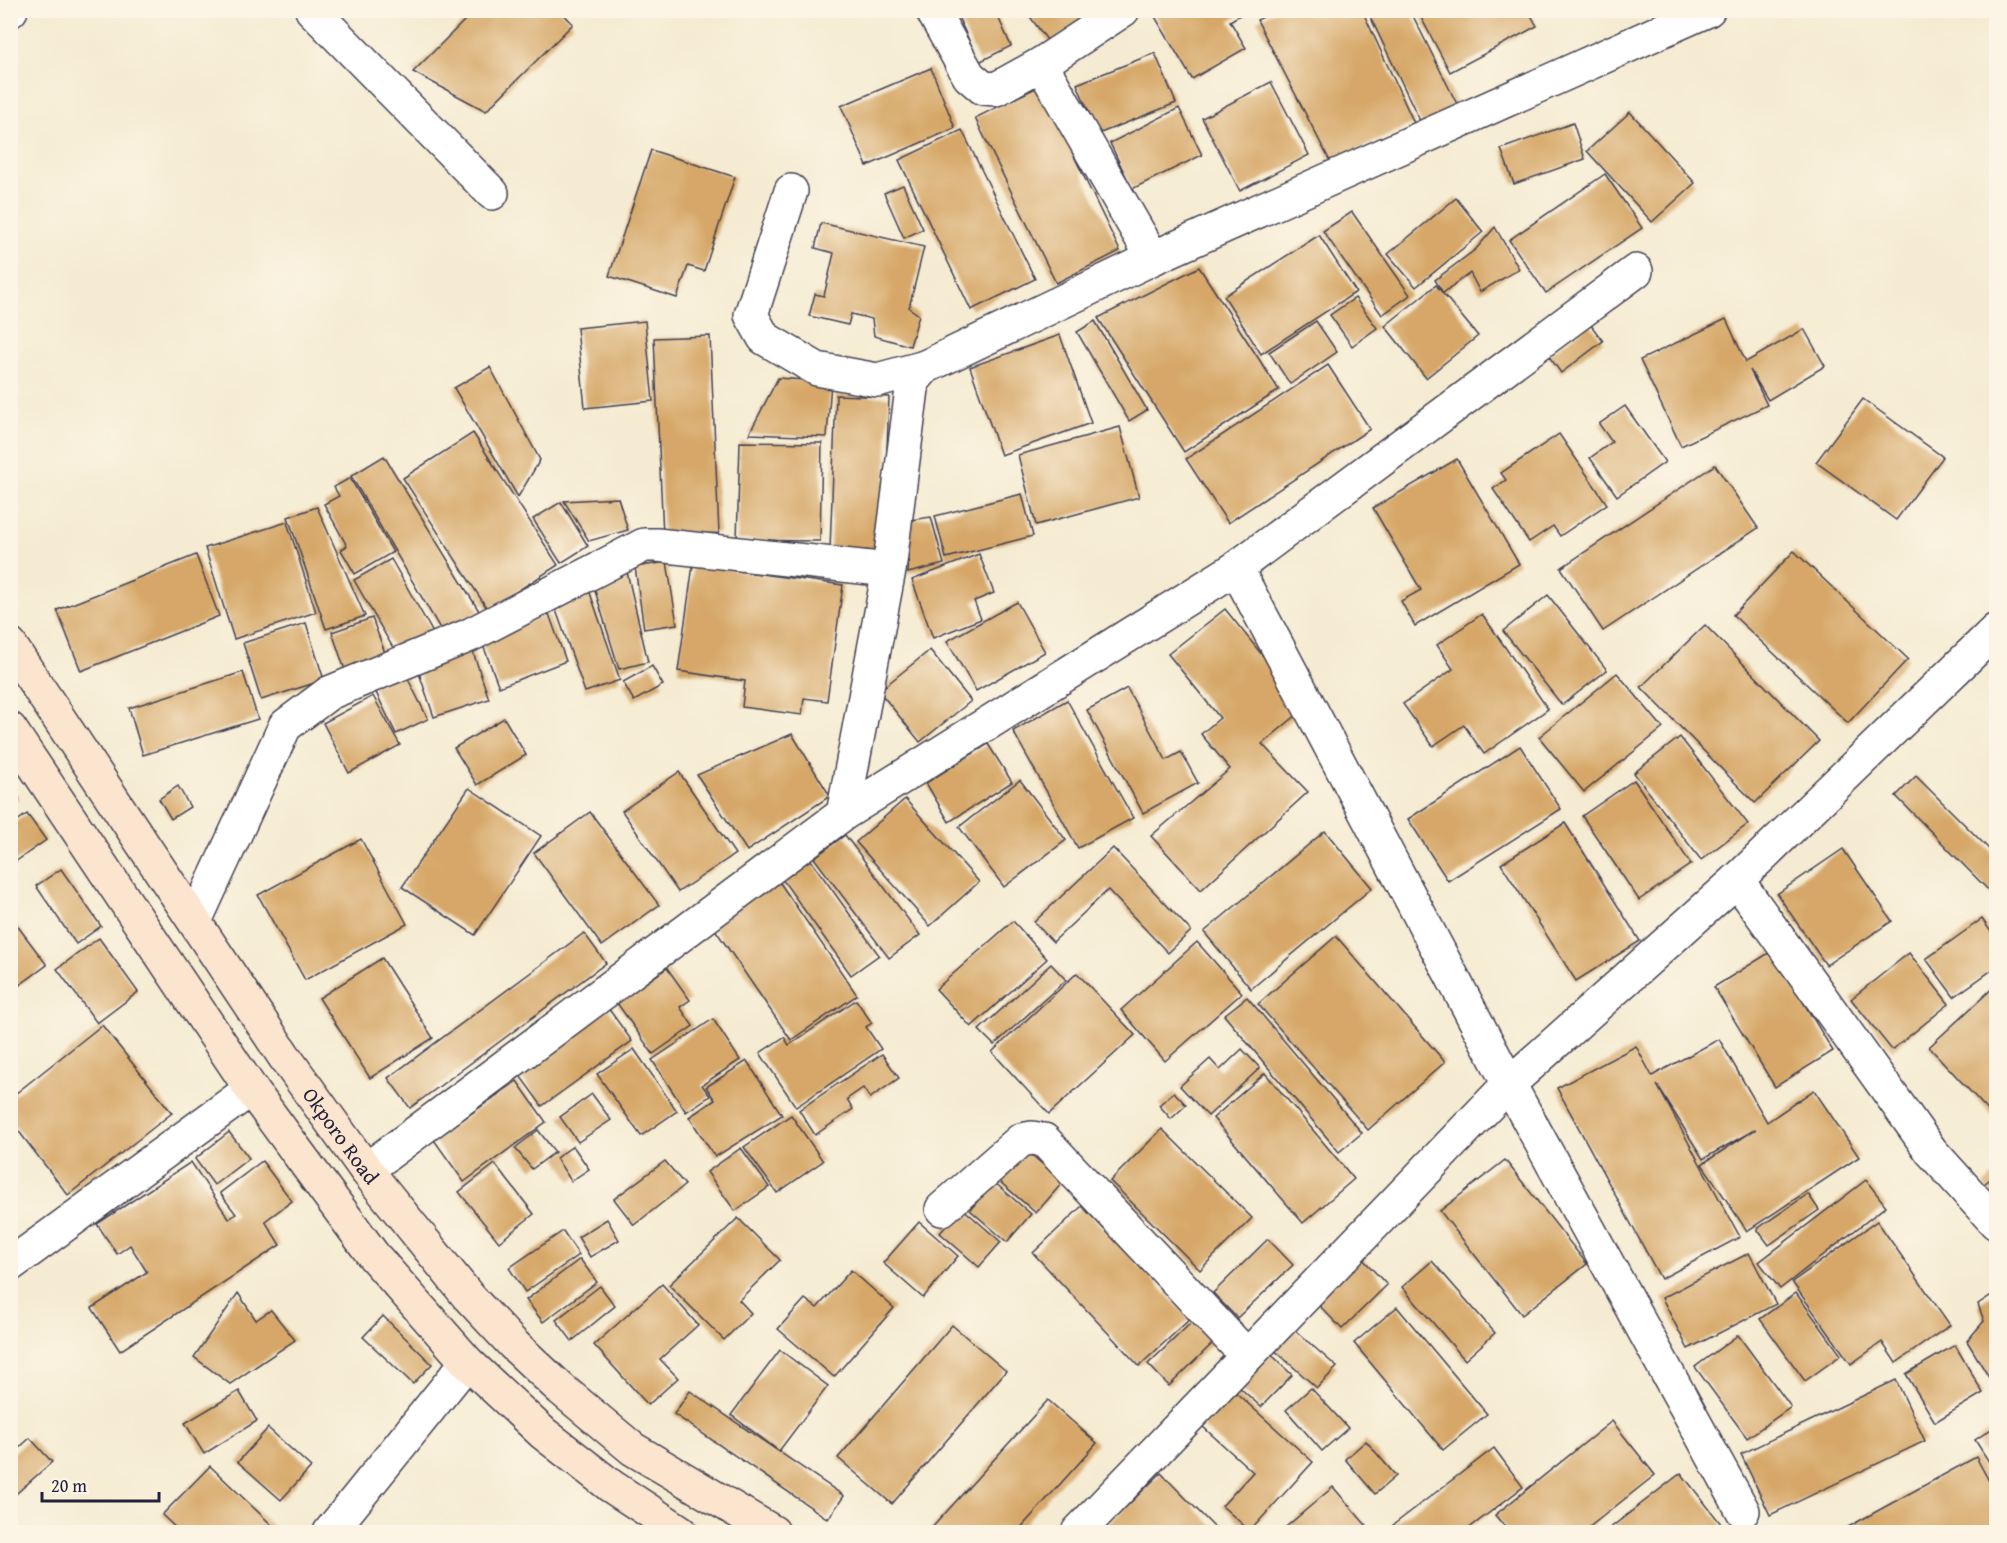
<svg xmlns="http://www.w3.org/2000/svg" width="2007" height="1543" viewBox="0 0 2007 1543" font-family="'Gentium Book Plus',serif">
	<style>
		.building { fill: #d6a768 }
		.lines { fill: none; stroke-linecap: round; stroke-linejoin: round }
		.minor-casing { stroke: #424052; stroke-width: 36 }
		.secondary-casing { stroke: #424052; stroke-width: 36 }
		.minor { stroke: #fff; stroke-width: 33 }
		.secondary { stroke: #fce5cf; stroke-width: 33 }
		.labels { text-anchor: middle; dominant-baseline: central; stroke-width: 4.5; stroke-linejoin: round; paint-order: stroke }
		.street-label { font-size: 21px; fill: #22223b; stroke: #fcf5e5 }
	</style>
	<rect width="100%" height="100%" fill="#fcf5e5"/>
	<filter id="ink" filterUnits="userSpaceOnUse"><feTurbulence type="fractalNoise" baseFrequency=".0167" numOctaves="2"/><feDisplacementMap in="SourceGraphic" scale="12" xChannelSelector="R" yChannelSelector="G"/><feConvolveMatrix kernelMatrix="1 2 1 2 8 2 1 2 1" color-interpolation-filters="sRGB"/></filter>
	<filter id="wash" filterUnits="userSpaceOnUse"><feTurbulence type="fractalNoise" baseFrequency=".008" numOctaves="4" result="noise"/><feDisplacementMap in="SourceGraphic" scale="24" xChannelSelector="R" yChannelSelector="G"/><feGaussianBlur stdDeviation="1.35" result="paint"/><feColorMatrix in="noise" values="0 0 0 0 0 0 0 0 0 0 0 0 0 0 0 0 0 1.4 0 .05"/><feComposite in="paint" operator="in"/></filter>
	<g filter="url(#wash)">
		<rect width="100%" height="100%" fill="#f5ebd2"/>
		<g id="blocks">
			<g class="building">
				<path d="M475,10H560L573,24L486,111L413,72Z"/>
				<path d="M955,10H995L1011,46L979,62Z"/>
				<path d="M1025,10H1096L1050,44Z"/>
				<path d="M1151,10H1248L1230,21L1246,48L1192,79Z"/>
				<path d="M1277,10H1362L1414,123L1331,163L1257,20Z"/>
				<path d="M1367,10H1410L1460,110L1422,125Z"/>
				<path d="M1417,10H1528L1537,26L1450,72Z"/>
				<path d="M1155,53L1176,103L1098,134L1077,84Z"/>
				<path d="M931,68L955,128L867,166L841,106Z"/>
				<path d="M1271,82L1309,155L1240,191L1202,118Z"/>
				<path d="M1040,86L1120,251L1056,283L975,118Z"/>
				<path d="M1179,108L1202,155L1132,189L1110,143Z"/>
				<path d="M1630,112L1695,183L1652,222L1587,151Z"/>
				<path d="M1573,123L1585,159L1514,184L1501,149Z"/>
				<path d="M962,130L1035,279L971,310L899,160Z"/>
				<path d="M651,150L735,177L704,271L688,266L677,298L609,276Z"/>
				<path d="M1605,174L1642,228L1546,293L1509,240Z"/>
				<path d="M903,185L923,229L904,238L884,193Z"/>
				<path d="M1456,198L1483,232L1416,287L1388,254Z"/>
				<path d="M1352,212L1410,295L1382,315L1323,231Z"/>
				<path d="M821,223L924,247L909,308L919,315L910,346L874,336L872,319L851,314L848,325L809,316L815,294L824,296L834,253L815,248Z"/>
				<path d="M1495,227L1519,269L1480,292L1470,273L1443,293L1435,280L1476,249Z"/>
				<path d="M1319,235L1356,292L1261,354L1224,296Z"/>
				<path d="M1199,267L1279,390L1184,452L1098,318Z"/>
				<path d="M1436,285L1478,336L1426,378L1385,326Z"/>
				<path d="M1355,298L1377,328L1352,346L1330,315Z"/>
				<path d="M1726,319L1746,362L1804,329L1825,366L1768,400L1750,370L1767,405L1681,446L1640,360Z"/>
				<path d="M645,321L653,401L585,408L577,328Z"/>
				<path d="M1095,321L1147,410L1129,421L1077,332Z"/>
				<path d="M1316,321L1337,352L1290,384L1269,352Z"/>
				<path d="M1590,324L1603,341L1561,373L1548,355Z"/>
				<path d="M1060,335L1091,423L1001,455L970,367Z"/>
				<path d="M710,336L719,533L663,535L654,338Z"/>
				<path d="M1328,365L1370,429L1228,523L1186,459Z"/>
				<path d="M490,367L540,460L518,497L454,388Z"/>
				<path d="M778,378L831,382L827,437L749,434Z"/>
				<path d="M836,395L889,397L883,551L830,549Z"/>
				<path d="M1863,399L1943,457L1896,520L1816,462Z"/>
				<path d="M1625,406L1665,462L1617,496L1590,458L1612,442L1599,424Z"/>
				<path d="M1120,427L1139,497L1036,525L1018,455Z"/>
				<path d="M473,433L558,565L488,610L403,478Z"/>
				<path d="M1559,434L1607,504L1560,536L1553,526L1529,542L1493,489L1506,480L1501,473Z"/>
				<path d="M740,442L822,443L820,541L737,540Z"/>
				<path d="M384,456L479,611L442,632L351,476Z"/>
				<path d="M1457,459L1519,564L1415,626L1401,601L1421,590L1373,508Z"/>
				<path d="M1715,465L1758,528L1603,631L1561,568Z"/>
				<path d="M350,478L393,552L355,574L341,550L347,546L324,504L339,496L334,487Z"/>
				<path d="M1022,494L1033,536L946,558L935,516Z"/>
				<path d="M618,498L628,530L589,541L564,501Z"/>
				<path d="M561,502L588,546L561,563L533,519Z"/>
				<path d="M317,507L365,616L326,629L288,517Z"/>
				<path d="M931,517L944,564L908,573L911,520Z"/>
				<path d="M287,522L316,612L234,639L205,548Z"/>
				<path d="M1794,551L1908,659L1848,723L1733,615Z"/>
				<path d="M979,554L994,593L974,601L981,619L933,638L912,580Z"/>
				<path d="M196,555L219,616L81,671L57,610Z"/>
				<path d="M391,559L433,633L396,653L354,580Z"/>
				<path d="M667,562L677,624L644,629L635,567Z"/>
				<path d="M693,565L843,585L827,701L804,698L802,715L742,707L745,681L678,671Z"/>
				<path d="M627,572L648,662L619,669L592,581Z"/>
				<path d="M587,584L620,680L585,692L551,596Z"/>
				<path d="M1548,595L1607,670L1562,705L1503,631Z"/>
				<path d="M1017,602L1045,652L976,691L947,641Z"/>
				<path d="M1225,609L1305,708L1262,744L1308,792L1201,890L1151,836L1230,769L1201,734L1220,718L1168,654Z"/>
				<path d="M549,614L566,661L499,687L481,640Z"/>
				<path d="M1482,614L1548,709L1484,754L1464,725L1433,746L1403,704L1453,669L1437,645Z"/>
				<path d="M372,618L387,658L346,673L332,632Z"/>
				<path d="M306,623L324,680L261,700L243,643Z"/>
				<path d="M1705,625L1819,741L1755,803L1641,687Z"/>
				<path d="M930,650L971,701L920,742L879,691Z"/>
				<path d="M473,652L489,699L434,717L418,670Z"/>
				<path d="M652,666L663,685L634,701L623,682Z"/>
				<path d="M404,671L428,719L396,734L373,686Z"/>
				<path d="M243,672L258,719L143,755L129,708Z"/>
				<path d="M1617,673L1663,728L1584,792L1539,737Z"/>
				<path d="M1127,688L1166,760L1181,752L1198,783L1143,813L1087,710Z"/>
				<path d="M373,696L400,745L349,773L323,723Z"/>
				<path d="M1067,700L1133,818L1078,848L1013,731Z"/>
				<path d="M504,718L526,755L477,785L454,748Z"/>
				<path d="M792,734L830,796L747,851L697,775Z"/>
				<path d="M1680,737L1748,824L1701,860L1634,773Z"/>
				<path d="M988,744L1012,782L949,822L926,783Z"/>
				<path d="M1520,746L1561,809L1448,881L1408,819Z"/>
				<path d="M679,772L735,854L678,892L622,811Z"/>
				<path d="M1916,776L1996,856V898L1896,796Z"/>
				<path d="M1020,780L1066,840L1004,887L959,827Z"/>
				<path d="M1634,780L1691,864L1639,900L1582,816Z"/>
				<path d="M10,785L19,798L10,804Z"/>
				<path d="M178,786L190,807L171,819L159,799Z"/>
				<path d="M469,788L541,836L475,935L402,887Z"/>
				<path d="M905,799L979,882L930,926L856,842Z"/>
				<path d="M590,812L659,905L602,946L534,853Z"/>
				<path d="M27,814L46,840L15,862L10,856V826Z"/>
				<path d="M1565,823L1640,941L1576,981L1501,864Z"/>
				<path d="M1325,831L1372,888L1251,989L1204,932Z"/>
				<path d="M845,835L920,935L889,958L814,858Z"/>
				<path d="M361,839L407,924L305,980L258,895Z"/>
				<path d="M1113,848L1191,931L1168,953L1108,890L1053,942L1034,922Z"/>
				<path d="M1843,849L1892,921L1826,965L1777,894Z"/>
				<path d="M810,859L879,955L851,975L782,879Z"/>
				<path d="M61,869L101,926L76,944L36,886Z"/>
				<path d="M778,880L857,995L791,1040L712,925Z"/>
				<path d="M10,916L47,965L10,992Z"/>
				<path d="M1982,919L1996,939V967L1954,997L1926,959Z"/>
				<path d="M1013,921L1047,959L971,1027L936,989Z"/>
				<path d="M584,933L606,963L410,1108L388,1078Z"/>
				<path d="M1336,936L1445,1062L1368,1130L1258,1004Z"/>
				<path d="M99,938L138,992L97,1023L57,969Z"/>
				<path d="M1197,942L1242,993L1165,1061L1121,1010Z"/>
				<path d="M1772,951L1833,1051L1775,1087L1714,987Z"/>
				<path d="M1909,953L1949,1004L1892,1050L1851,999Z"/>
				<path d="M382,958L433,1038L370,1078L319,998Z"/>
				<path d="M1051,964L1066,980L994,1045L979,1030Z"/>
				<path d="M667,968L690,1000L680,1007L693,1026L653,1054L617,1003Z"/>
				<path d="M1077,973L1135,1035L1049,1114L992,1052Z"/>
				<path d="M1996,985V1117L1995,1118L1929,1047Z"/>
				<path d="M1247,997L1362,1133L1339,1152L1224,1015Z"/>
				<path d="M856,1000L872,1023L866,1027L881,1049L796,1107L760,1053L784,1037L789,1045Z"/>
				<path d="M608,1008L632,1041L542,1106L518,1073Z"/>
				<path d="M713,1019L740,1060L702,1085L710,1096L686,1112L652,1060Z"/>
				<path d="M102,1025L172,1113L68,1195L10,1120V1098Z"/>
				<path d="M1719,1039L1767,1122L1814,1090L1859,1157L1747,1231L1702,1164L1756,1129L1703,1159L1657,1085L1740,1237L1661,1279L1557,1088L1636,1046L1652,1076Z"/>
				<path d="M634,1049L677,1111L641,1136L597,1074Z"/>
				<path d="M1242,1049L1260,1068L1208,1116L1180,1086L1210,1059L1220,1070Z"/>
				<path d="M882,1054L899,1078L870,1098L863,1088L847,1099L853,1109L815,1135L799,1110Z"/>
				<path d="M747,1061L782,1115L715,1157L689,1117L715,1100L706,1087Z"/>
				<path d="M1265,1073L1354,1179L1303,1223L1213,1118Z"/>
				<path d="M517,1081L546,1122L464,1182L434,1140Z"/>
				<path d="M1174,1092L1186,1105L1171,1119L1159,1105Z"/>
				<path d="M592,1094L611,1120L578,1142L560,1117Z"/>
				<path d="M791,1115L823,1161L777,1193L744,1147Z"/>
				<path d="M1162,1129L1252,1218L1200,1270L1110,1181Z"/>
				<path d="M538,1130L555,1152L532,1169L515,1148Z"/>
				<path d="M229,1132L249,1158L214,1185L195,1159Z"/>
				<path d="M573,1146L589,1169L571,1181L556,1158Z"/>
				<path d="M741,1148L769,1187L735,1211L707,1172Z"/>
				<path d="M1026,1150L1063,1182L1036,1213L999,1181Z"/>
				<path d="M1505,1160L1587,1264L1522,1315L1440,1211Z"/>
				<path d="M262,1161L292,1201L265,1221L280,1245L120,1351L92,1308L147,1272L130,1245L117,1254L97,1224L191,1162L229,1219L236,1214L220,1193Z"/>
				<path d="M665,1161L685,1185L634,1225L614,1199Z"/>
				<path d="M495,1164L534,1214L499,1242L459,1192Z"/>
				<path d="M1996,1174V1200L1983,1185Z"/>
				<path d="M1866,1180L1886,1206L1780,1289L1759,1262Z"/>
				<path d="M994,1182L1031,1214L1007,1242L970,1210Z"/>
				<path d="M1808,1194L1819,1210L1769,1245L1757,1229Z"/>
				<path d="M1082,1206L1190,1319L1139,1366L1033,1253Z"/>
				<path d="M962,1208L1001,1242L979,1267L940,1233Z"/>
				<path d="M738,1218L780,1260L739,1300L751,1313L724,1340L669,1285Z"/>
				<path d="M607,1219L619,1240L590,1257L578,1237Z"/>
				<path d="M1877,1221L1950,1325L1896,1363L1882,1342L1851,1364L1792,1282Z"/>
				<path d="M919,1222L958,1256L923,1298L883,1263Z"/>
				<path d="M563,1231L579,1255L525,1292L509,1268Z"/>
				<path d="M1268,1239L1293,1265L1237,1318L1213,1293Z"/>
				<path d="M1749,1253L1776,1304L1688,1349L1662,1298Z"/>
				<path d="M1360,1256L1387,1285L1342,1329L1314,1300Z"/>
				<path d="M580,1259L597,1282L543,1322L526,1300Z"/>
				<path d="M1432,1261L1495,1333L1465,1360L1402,1287Z"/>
				<path d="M851,1270L894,1308L834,1377L778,1329L805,1299L817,1308Z"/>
				<path d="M662,1284L698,1325L660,1359L678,1378L648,1405L594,1345Z"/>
				<path d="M600,1286L615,1306L572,1341L556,1320Z"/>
				<path d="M1996,1292V1389L1967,1341L1984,1321L1978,1304Z"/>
				<path d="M238,1293L256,1320L271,1310L295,1340L230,1384L194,1357Z"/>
				<path d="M1796,1293L1841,1355L1805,1381L1760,1319Z"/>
				<path d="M1397,1307L1487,1414L1443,1450L1354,1343Z"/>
				<path d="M383,1316L432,1364L413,1384L363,1337Z"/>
				<path d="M1193,1321L1214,1342L1169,1386L1148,1364Z"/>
				<path d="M952,1325L1006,1371L892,1504L838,1458Z"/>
				<path d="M1291,1327L1337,1367L1317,1388L1272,1348Z"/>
				<path d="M1738,1335L1791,1407L1747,1438L1695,1367Z"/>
				<path d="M1955,1345L1983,1393L1935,1422L1906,1374Z"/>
				<path d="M780,1350L828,1386L779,1451L731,1415Z"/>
				<path d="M1269,1352L1292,1375L1261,1407L1238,1386Z"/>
				<path d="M1896,1380L1925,1441L1770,1515L1741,1454Z"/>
				<path d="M1311,1388L1348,1428L1322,1451L1286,1410Z"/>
				<path d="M239,1391L257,1421L204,1454L185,1423Z"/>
				<path d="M690,1391L844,1496L828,1519L674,1414Z"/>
				<path d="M1234,1391L1313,1462L1250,1531L1222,1506L1253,1472L1202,1426Z"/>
				<path d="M1048,1400L1097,1443L1017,1532H928Z"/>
				<path d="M1612,1421L1655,1475L1583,1532H1509L1495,1515Z"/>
				<path d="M1996,1426V1473L1975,1440Z"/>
				<path d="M268,1428L311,1467L281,1500L238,1462Z"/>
				<path d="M30,1438L52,1462L10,1499V1456Z"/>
				<path d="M1366,1441L1396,1476L1375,1494L1345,1459Z"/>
				<path d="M1494,1448L1523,1487L1464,1532H1399L1393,1525Z"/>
				<path d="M1976,1457L1996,1494V1528L1988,1532H1839Z"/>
				<path d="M210,1466L279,1532H180L162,1515Z"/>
				<path d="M1161,1473L1219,1532H1100Z"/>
				<path d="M1681,1473L1722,1525L1713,1532H1605Z"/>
				<path d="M1333,1487L1372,1532H1280Z"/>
			</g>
		</g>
	</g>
	<g filter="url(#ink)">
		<use href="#blocks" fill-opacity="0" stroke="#424052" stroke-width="1.5"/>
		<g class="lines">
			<defs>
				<g id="minor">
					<path d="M312,10L492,193"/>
					<path d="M932,10L969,76L983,88L996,89L1041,64L1123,10"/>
					<path d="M10,11L11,10"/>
					<path d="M1041,64L1153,258"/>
					<path d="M791,191L751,315L764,338L817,369L877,380L925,367"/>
					<path d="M1236,568L1509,1084L1743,1511"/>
					<path d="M843,814L889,570L913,381L925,367L1153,258L1708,10"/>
					<path d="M1737,880L1931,1151L1996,1223"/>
					<path d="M195,921L285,726L329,693L470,635L644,545H657L889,570"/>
					<path d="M366,1170L843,814L1236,568L1636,271"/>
					<path d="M942,1209L1021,1140L1032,1138L1044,1140L1247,1356"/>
					<path d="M10,1265L251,1089"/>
					<path d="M330,1532L467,1362"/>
					<path d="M1078,1532L1509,1084L1737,880L1996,630"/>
				</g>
				<g id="secondary">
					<path id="s1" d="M10,645L284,1056L366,1170L468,1296L513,1344L561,1389L633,1449L773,1532"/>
					<path d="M10,729L251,1089L373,1255L467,1362L543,1433L611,1486L681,1532"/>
				</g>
			</defs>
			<use href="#minor" class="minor-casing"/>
			<use href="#secondary" class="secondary-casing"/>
			<use href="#minor" class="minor"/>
			<use href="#secondary" class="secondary"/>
		</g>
	</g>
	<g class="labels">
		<g class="street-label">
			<text stroke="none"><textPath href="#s1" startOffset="592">Okporo Road</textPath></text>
		</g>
	</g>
	<rect width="2007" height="1543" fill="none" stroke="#fcf5e5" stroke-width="36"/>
	<path d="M42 1492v9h117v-9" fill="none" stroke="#22223b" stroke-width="3"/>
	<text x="51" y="1492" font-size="18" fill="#22223b" stroke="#fcf5e5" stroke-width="4.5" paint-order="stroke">20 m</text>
</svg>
